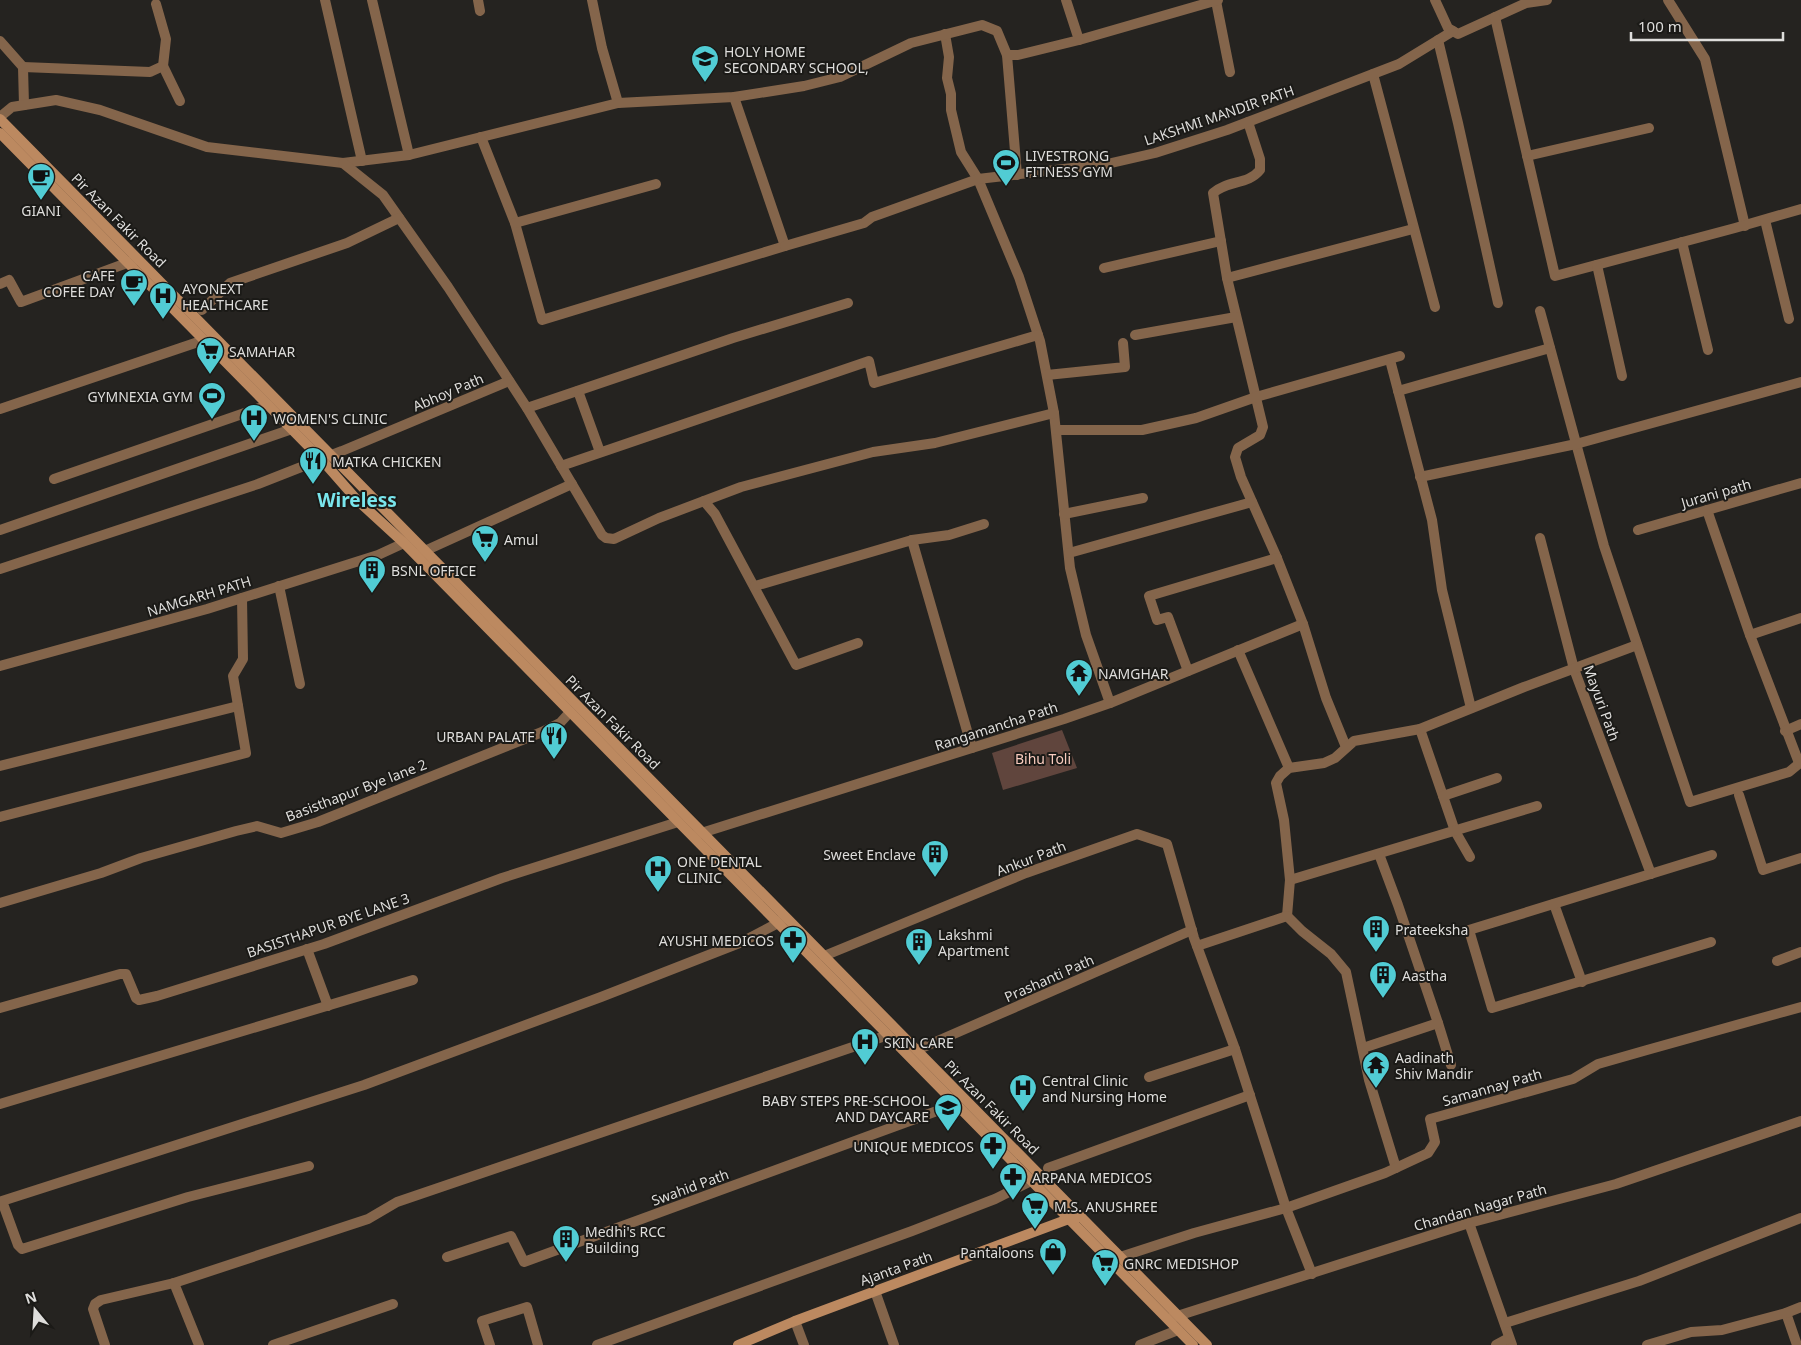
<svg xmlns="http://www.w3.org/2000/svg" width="1801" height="1345" viewBox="0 0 1801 1345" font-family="'Noto Sans',sans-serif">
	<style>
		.green { fill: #60453d }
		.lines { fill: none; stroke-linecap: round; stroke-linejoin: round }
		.street { stroke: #84654b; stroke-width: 10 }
		.secondary { stroke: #bc8960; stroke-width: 10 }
		.labels { text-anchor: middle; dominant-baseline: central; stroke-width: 4; stroke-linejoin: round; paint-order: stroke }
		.poi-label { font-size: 14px; fill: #dedddb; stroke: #1b1a17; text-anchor: start }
		.street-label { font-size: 14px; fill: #dedddb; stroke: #1b1a17 }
		.park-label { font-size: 14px; fill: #f9cbbe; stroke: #1b1a17 }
		.district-label { font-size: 19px; font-weight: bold; fill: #79e5ec; stroke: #1b1a17 }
	</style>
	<rect width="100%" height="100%" fill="#252320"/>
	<path class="green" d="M1062,730L1077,768L1003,790L992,753Z"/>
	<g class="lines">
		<g class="street">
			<path d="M325,0L362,161"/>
			<path d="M372,0L409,155"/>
			<path d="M478,0L480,11"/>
			<path d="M592,0L602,48L618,103"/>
			<path d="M1435,0L1448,28L1458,34L1526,3L1547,0"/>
			<path d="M1668,0L1705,59L1745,226"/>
			<path d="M1216,1L1230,72"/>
			<path d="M1495,17L1555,276L1735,228L1801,209"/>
			<path d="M945,34L949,57L947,78L951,94V110L961,152L978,179L1019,277L1040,341L1054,413L1070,568L1086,635L1110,703"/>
			<path d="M1079,40L1218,0"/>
			<path d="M1438,40L1458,123L1498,303"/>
			<path d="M0,41L23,67L24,105"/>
			<path d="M1007,55L1017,175"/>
			<path d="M163,66L180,101"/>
			<path d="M23,67L150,72L163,66L166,39L156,4"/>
			<path d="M1373,74L1435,307"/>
			<path d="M0,117L12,107L56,100L100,110L207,147L343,163L409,155L618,103L734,97L804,86L840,77L911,43L982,25L997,31L1007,55H1018L1079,40L1066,0"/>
			<path d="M1248,122L1260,159V170C1248,185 1228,180 1213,193L1227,278L1263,427L1260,435L1238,448L1235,457L1241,477L1277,558L1303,624L1326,698L1346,747"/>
			<path d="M481,137L515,223L542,320L785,246L734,97"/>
			<path d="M1527,156L1649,128"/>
			<path d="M343,163L383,195L448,287L527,408L602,535L606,538L614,539L659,518L741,487L873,452L935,443L1054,413"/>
			<path d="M1765,220L1789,319"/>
			<path d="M515,223L656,184"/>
			<path d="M1682,242L1708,350"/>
			<path d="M785,246L864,223L872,217L978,179L1107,164L1155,153L1227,130L1399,64L1453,31"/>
			<path d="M1597,265L1622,376"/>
			<path d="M1104,268L1221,241"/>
			<path d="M1227,278L1413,229"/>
			<path d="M0,284L9,280L21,302L135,260"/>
			<path d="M202,310L230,283L347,243L399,218"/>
			<path d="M1540,311L1604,546L1690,802L1789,772L1801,762"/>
			<path d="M1135,335L1236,317"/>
			<path d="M1390,360L1432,520L1442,590L1471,708"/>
			<path d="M1047,375L1125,367L1123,343"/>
			<path d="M578,391L600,452"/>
			<path d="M1398,391L1550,348"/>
			<path d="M527,408L733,338L848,303"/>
			<path d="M0,409L204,340"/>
			<path d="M1056,430H1142L1196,418L1256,397L1400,356"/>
			<path d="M561,466L869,361L874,383L1038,335"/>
			<path d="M1420,477L1576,444L1801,382"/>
			<path d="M54,479L268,405"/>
			<path d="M704,501L715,514L796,665L858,643"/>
			<path d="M1707,510L1750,635L1799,763"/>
			<path d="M1064,514L1143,498"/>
			<path d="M0,530L292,429"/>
			<path d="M1638,530L1801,483"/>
			<path d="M1540,538L1574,669L1651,874"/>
			<path d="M912,540L949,535L984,524"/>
			<path d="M1069,553L1252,502"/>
			<path d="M418,554L572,484"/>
			<path d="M0,569L258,484L342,451L509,381"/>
			<path d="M279,586L300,684"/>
			<path d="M755,586L912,540L972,748"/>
			<path d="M1750,635L1801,618"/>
			<path d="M1238,650L1289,768"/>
			<path d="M0,666L207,609L378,555L404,543"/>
			<path d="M1188,671L1168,617L1157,620L1149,596L1277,558"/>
			<path d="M1420,729L1455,831L1470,857"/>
			<path d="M1785,731L1801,724"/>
			<path d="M0,766L238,706"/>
			<path d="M1739,795L1763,870L1801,858"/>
			<path d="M1443,796L1497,778"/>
			<path d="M0,817L246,753L233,676L243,659L242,598"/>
			<path d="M695,835L1064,719L1110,703L1303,624"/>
			<path d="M1290,880L1537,806"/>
			<path d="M0,903L101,873L141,858L236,831L257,826L281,833L318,822L542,732L560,723L570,712"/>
			<path d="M1554,904L1582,982"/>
			<path d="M1287,916L1290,880L1284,820L1276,783L1280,776L1289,768L1324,763L1335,758L1354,741L1420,729L1524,687L1637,645"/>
			<path d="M1287,916L1302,931L1331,954L1346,972L1369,1080L1396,1168"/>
			<path d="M1711,942L1492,1008L1469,930L1712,855"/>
			<path d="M1197,946L1287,916"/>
			<path d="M307,949L328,1006"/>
			<path d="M824,956L1026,873L1137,834L1167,844L1194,938L1235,1049L1286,1208L1312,1274"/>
			<path d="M1777,961L1801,952"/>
			<path d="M0,1008L120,974H126L136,998L139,1000L157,996L324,944L502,878L678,822"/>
			<path d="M1438,1023L1451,1065"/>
			<path d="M1363,1048L1438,1023L1398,905L1379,854"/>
			<path d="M917,1050L1192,930"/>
			<path d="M1149,1077L1235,1049"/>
			<path d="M0,1104L413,980"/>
			<path d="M309,1166L188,1197L22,1249L18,1245L2,1201L364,1085L601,997L742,942L778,923L783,919"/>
			<path d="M1048,1168L1250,1095"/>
			<path d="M1469,1223L1512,1345"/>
			<path d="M447,1257L511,1236L524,1262L956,1104"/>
			<path d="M1114,1259L1194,1233L1286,1208L1385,1173L1428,1153L1435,1142L1430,1119L1573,1079L1598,1064L1647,1050L1801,1007"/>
			<path d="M875,1291L894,1345"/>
			<path d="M1786,1313L1797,1345"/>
			<path d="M1171,1318L1469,1223L1616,1184L1801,1121"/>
			<path d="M795,1321L804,1345"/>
			<path d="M1505,1323L1639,1281L1801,1218"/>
			<path d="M105,1345L93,1309L95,1304L101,1300L174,1283"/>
			<path d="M199,1345L174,1283L368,1219L397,1202L888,1035"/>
			<path d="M273,1345L393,1304"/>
			<path d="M490,1345L482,1321L527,1307L538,1345"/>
			<path d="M597,1345L912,1231L995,1199L1031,1181"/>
			<path d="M1140,1345L1178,1330"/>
			<path d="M1496,1345L1509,1338"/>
			<path d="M1647,1345L1691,1332L1722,1330L1786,1313L1801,1307"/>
		</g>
		<g class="secondary">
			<path d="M0,119L1207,1345"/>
			<path d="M0,133L321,459L357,500L404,543L1193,1345"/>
			<path d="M738,1345L795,1321L1066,1220L1076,1218"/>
		</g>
	</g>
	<defs>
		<symbol id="school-pin" viewBox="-11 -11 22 30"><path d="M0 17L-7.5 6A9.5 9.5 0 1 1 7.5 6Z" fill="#51ccd4" stroke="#1b1a17"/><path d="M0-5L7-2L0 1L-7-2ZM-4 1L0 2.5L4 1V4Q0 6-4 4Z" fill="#111"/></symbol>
		<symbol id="stadium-pin" viewBox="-11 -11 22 30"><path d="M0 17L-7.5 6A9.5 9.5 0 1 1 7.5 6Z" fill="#51ccd4" stroke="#1b1a17"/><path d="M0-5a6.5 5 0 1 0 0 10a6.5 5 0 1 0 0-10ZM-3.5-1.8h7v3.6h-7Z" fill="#111"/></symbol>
		<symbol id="cafe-pin" viewBox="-11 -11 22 30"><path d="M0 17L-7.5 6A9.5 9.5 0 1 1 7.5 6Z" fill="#51ccd4" stroke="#1b1a17"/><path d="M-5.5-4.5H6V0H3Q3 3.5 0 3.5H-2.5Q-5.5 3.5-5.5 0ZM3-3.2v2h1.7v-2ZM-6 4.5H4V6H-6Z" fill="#111"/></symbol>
		<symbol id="hospital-pin" viewBox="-11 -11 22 30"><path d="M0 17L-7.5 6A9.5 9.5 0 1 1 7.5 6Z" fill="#51ccd4" stroke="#1b1a17"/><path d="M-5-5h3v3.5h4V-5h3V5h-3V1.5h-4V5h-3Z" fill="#111"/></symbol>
		<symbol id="supermarket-pin" viewBox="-11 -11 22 30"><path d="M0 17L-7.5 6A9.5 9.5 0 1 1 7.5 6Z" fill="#51ccd4" stroke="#1b1a17"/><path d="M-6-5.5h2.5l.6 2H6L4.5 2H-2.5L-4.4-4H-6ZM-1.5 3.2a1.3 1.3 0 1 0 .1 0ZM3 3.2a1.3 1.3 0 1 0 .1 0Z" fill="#111"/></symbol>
		<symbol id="restaurant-pin" viewBox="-11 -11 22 30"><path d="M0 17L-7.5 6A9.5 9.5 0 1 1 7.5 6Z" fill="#51ccd4" stroke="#1b1a17"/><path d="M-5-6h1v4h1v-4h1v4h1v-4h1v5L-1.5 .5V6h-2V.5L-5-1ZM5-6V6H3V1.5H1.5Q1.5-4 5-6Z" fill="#111"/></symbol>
		<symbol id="building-pin" viewBox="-11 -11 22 30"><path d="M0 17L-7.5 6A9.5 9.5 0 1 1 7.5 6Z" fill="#51ccd4" stroke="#1b1a17"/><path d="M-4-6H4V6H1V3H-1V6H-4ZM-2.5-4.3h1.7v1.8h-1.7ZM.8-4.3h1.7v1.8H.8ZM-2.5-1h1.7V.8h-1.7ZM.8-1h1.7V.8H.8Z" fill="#111"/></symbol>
		<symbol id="temple-pin" viewBox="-11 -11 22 30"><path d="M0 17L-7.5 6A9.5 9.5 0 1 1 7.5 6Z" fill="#51ccd4" stroke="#1b1a17"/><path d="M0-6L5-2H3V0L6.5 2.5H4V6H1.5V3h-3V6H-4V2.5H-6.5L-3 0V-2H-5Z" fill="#111"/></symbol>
		<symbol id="pharmacy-pin" viewBox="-11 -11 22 30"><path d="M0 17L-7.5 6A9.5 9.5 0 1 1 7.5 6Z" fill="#51ccd4" stroke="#1b1a17"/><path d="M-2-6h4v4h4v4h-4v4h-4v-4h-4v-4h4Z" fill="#111"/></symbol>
		<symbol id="shop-pin" viewBox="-11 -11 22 30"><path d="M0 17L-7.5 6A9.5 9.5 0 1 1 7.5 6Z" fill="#51ccd4" stroke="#1b1a17"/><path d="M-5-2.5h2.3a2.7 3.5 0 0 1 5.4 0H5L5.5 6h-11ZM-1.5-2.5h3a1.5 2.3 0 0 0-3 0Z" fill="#111"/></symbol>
	</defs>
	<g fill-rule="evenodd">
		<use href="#school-pin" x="689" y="43" width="32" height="43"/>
		<use href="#stadium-pin" x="990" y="147" width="32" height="43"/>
		<use href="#cafe-pin" x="25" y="161" width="32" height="43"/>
		<use href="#cafe-pin" x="118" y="267" width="32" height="43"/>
		<use href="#hospital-pin" x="147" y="280" width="32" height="43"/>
		<use href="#supermarket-pin" x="194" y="335" width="32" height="43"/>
		<use href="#stadium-pin" x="196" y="380" width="32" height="43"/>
		<use href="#hospital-pin" x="238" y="402" width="32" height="43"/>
		<use href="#restaurant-pin" x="297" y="445" width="32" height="43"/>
		<use href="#supermarket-pin" x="469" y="523" width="32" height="43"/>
		<use href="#building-pin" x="356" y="554" width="32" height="43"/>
		<use href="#temple-pin" x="1063" y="657" width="32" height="43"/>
		<use href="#restaurant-pin" x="538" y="720" width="32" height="43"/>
		<use href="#building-pin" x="919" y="838" width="32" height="43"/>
		<use href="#hospital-pin" x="642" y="853" width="32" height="43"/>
		<use href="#building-pin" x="1360" y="913" width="32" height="43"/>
		<use href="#pharmacy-pin" x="777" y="924" width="32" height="43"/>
		<use href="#building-pin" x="903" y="926" width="32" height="43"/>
		<use href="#building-pin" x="1367" y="959" width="32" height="43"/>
		<use href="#hospital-pin" x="849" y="1026" width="32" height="43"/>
		<use href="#temple-pin" x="1360" y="1049" width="32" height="43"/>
		<use href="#hospital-pin" x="1007" y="1072" width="32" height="43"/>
		<use href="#school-pin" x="932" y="1092" width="32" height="43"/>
		<use href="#pharmacy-pin" x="977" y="1130" width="32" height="43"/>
		<use href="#pharmacy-pin" x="997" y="1161" width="32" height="43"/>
		<use href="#supermarket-pin" x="1019" y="1190" width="32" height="43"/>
		<use href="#building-pin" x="550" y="1223" width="32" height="43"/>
		<use href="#shop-pin" x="1037" y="1236" width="32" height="43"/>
		<use href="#supermarket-pin" x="1089" y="1247" width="32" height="43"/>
	</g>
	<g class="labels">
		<g class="poi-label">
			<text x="724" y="51">HOLY HOME<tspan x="724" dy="16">SECONDARY SCHOOL,</tspan></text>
			<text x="1025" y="155">LIVESTRONG<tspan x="1025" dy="16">FITNESS GYM</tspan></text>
			<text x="41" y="210" text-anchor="middle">GIANI</text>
			<text x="115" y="275" text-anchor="end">CAFE<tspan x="115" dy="16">COFEE DAY</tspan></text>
			<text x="182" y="288">AYONEXT<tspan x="182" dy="16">HEALTHCARE</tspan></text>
			<text x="229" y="351">SAMAHAR</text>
			<text x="193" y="396" text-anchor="end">GYMNEXIA GYM</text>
			<text x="273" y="418">WOMEN'S CLINIC</text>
			<text x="332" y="461">MATKA CHICKEN</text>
			<text x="504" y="539">Amul</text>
			<text x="391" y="570">BSNL OFFICE</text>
			<text x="1098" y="673">NAMGHAR</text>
			<text x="535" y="736" text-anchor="end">URBAN PALATE</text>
			<text x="916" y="854" text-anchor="end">Sweet Enclave</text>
			<text x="677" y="861">ONE DENTAL<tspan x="677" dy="16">CLINIC</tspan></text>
			<text x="1395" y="929">Prateeksha</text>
			<text x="938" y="934">Lakshmi<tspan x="938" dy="16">Apartment</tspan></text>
			<text x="774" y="940" text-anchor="end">AYUSHI MEDICOS</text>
			<text x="1402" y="975">Aastha</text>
			<text x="884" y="1042">SKIN CARE</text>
			<text x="1395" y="1057">Aadinath<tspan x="1395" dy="16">Shiv Mandir</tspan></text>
			<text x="1042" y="1080">Central Clinic<tspan x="1042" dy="16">and Nursing Home</tspan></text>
			<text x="929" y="1100" text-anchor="end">BABY STEPS PRE-SCHOOL<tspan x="929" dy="16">AND DAYCARE</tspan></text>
			<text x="974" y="1146" text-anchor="end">UNIQUE MEDICOS</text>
			<text x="1032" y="1177">ARPANA MEDICOS</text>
			<text x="1054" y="1206">M.S. ANUSHREE</text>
			<text x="585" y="1231">Medhi's RCC<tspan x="585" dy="16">Building</tspan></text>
			<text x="1034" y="1252" text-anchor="end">Pantaloons</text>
			<text x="1124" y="1263">GNRC MEDISHOP</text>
		</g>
		<g class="street-label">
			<text transform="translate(1219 115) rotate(-19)">LAKSHMI MANDIR PATH</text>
			<text transform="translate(119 220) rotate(45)">Pir Azan Fakir Road</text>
			<text transform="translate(448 392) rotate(-23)">Abhoy Path</text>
			<text transform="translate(1716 493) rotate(-16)">Jurani path</text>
			<text transform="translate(199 596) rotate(-17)">NAMGARH PATH</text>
			<text transform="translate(1602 703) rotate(70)">Mayuri Path</text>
			<text transform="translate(613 722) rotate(45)">Pir Azan Fakir Road</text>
			<text transform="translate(996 726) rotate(-18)">Rangamancha Path</text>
			<text transform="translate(356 790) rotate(-21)">Basisthapur Bye lane 2</text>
			<text transform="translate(1031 858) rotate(-21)">Ankur Path</text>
			<text transform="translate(328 925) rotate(-19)">BASISTHAPUR BYE LANE 3</text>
			<text transform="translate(1049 978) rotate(-24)">Prashanti Path</text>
			<text transform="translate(1492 1087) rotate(-16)">Samannay Path</text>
			<text transform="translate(992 1107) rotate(45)">Pir Azan Fakir Road</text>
			<text transform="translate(690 1187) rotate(-20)">Swahid Path</text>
			<text transform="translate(1480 1207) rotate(-16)">Chandan Nagar Path</text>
			<text transform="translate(896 1268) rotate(-20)">Ajanta Path</text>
		</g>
		<g class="park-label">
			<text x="1043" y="758">Bihu Toli</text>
		</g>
		<g class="district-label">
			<text x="357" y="500">Wireless</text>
		</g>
	</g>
	<g transform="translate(35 1310) rotate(342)" stroke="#1b1a17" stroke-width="4" paint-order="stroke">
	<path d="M0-4L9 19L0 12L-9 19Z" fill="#dedddb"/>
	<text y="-8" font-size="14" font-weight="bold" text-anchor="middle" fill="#dedddb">N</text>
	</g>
	<path d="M1631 32v8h152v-8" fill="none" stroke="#dedddb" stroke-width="2.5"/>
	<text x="1638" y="32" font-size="15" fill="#dedddb" stroke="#1b1a17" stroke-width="4" paint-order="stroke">100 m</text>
</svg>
